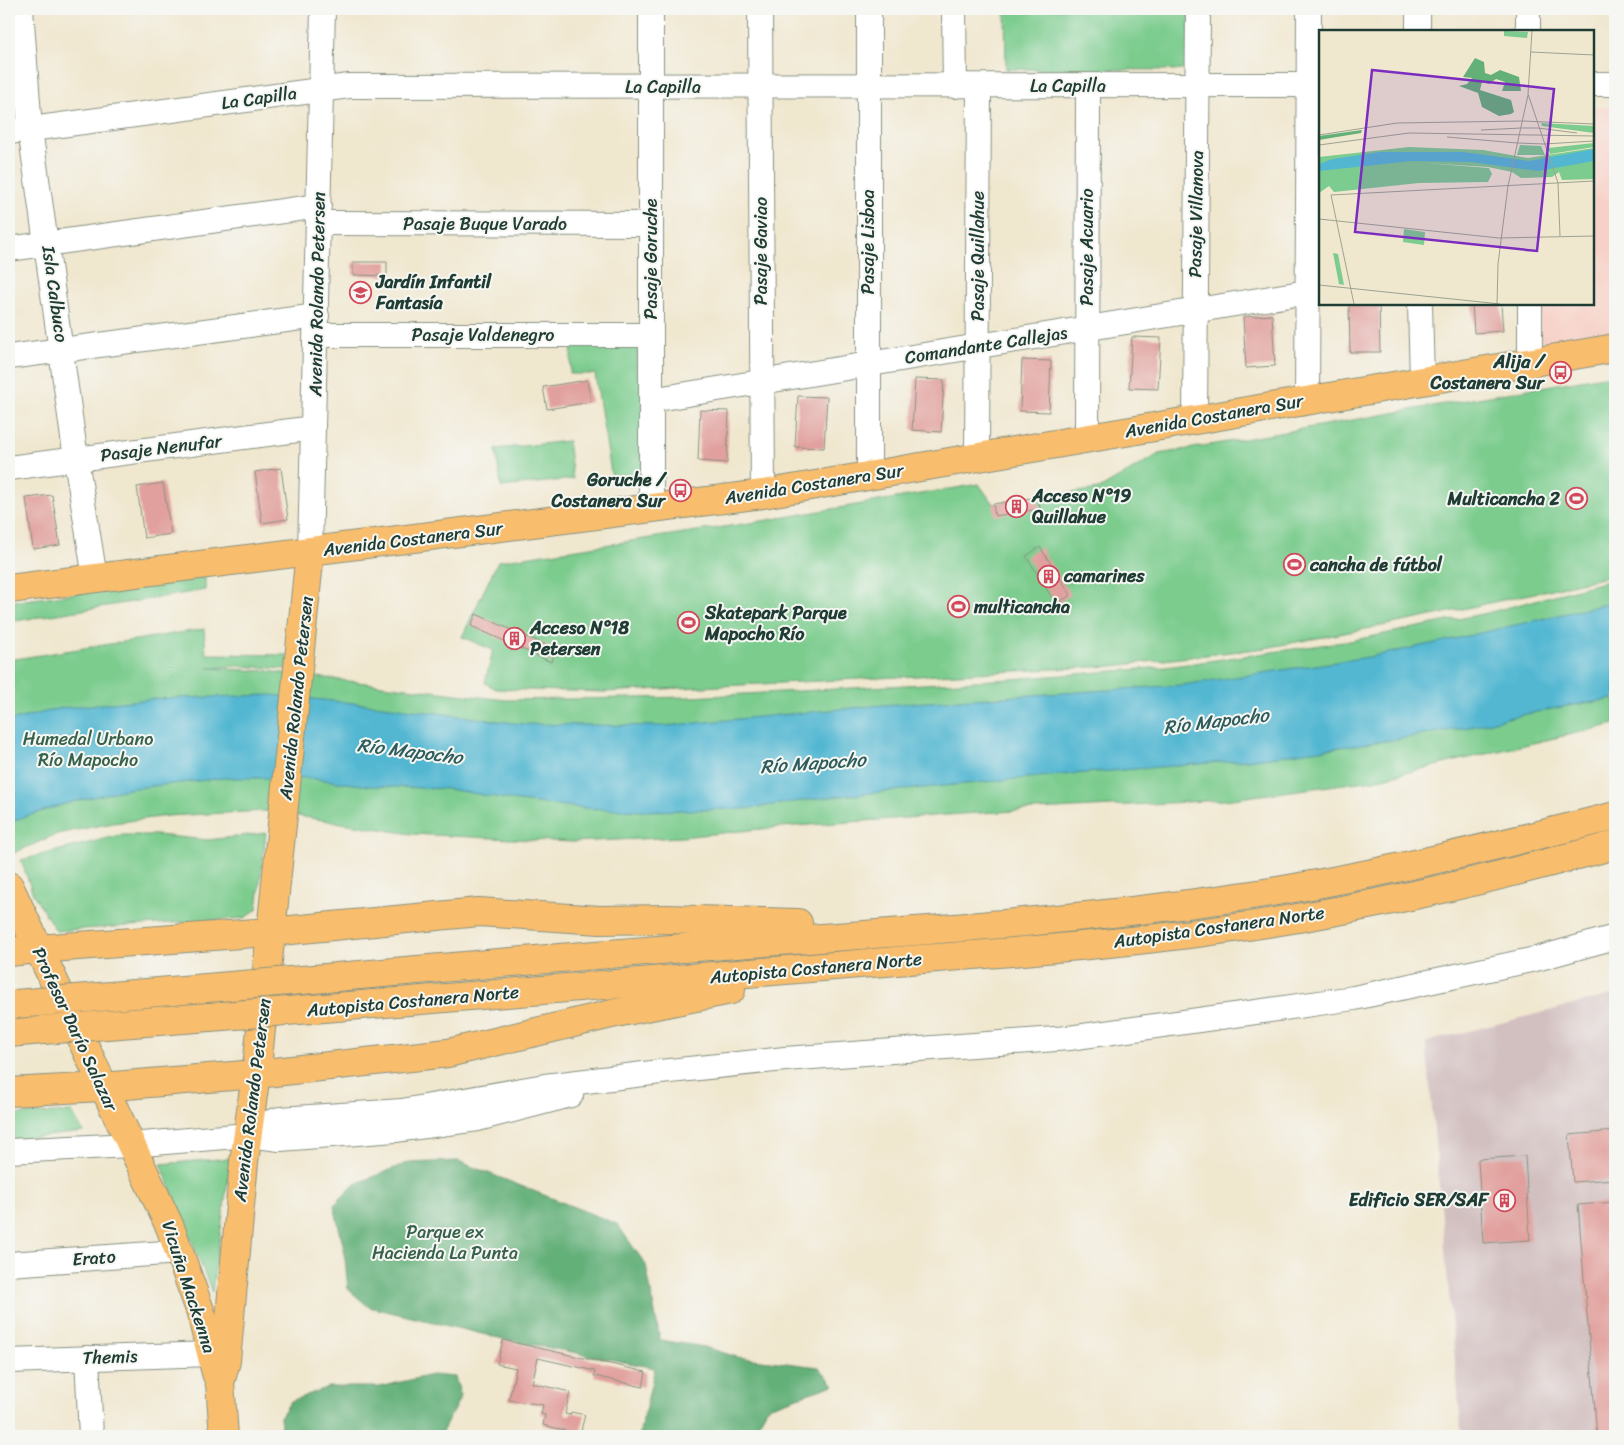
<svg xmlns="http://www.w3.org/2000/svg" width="1624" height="1445" viewBox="0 0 1624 1445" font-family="Sriracha,sans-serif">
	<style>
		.built { fill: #f7d1c7 }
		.industrial { fill: #d2bfc0 }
		.green { fill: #7bcc8e; stroke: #4d8461 }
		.forest { fill: #64b079; stroke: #427656 }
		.water { fill: #53b7d2; stroke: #397a83 }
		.building { fill: #e1a09d }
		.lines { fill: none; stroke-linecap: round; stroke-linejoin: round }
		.minor-casing { stroke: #889282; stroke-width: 26 }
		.major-casing { stroke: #889282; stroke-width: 30 }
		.highway-casing { stroke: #889282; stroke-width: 30 }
		.minor { stroke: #fff; stroke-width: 24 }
		.major { stroke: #f9be6d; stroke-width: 28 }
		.highway { stroke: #f9be6d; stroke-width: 28 }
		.highway-bridge-casing { stroke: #889282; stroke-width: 30; stroke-linecap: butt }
		.highway-bridge { stroke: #f9be6d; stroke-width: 28 }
		.labels { text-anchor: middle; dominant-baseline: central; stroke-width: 4; stroke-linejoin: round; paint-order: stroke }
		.street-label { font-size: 18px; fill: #1f3d34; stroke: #f6f6f2 }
		.poi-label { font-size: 18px; font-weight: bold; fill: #1f3d34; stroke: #f6f6f2; text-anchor: start }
		.park-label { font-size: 18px; fill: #36614a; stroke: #f6f6f2 }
		.water-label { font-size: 19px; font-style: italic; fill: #2c5c5c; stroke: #f6f6f2 }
		.inset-road { fill: none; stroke: #9ca391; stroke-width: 1 }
		.view { fill: #7b2cbf; fill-opacity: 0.15; stroke: #7b2cbf; stroke-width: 2.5 }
		.inset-edge { fill: none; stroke: #1f3d34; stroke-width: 2.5 }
	</style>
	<rect width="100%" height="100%" fill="#f6f6f2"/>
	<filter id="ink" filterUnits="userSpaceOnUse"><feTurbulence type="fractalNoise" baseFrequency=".02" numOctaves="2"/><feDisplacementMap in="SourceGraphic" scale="10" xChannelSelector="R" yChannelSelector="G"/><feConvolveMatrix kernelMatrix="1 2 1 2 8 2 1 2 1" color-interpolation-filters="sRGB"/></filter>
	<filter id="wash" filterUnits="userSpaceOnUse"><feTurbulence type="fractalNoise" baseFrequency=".0096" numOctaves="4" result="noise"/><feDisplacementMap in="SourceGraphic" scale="20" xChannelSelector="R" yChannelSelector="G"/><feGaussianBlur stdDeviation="1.12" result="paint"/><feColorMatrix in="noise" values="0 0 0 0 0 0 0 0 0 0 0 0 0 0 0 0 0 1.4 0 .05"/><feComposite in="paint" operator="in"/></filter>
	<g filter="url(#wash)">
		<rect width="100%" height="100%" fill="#f0e7cf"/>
		<path class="built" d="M1593,107H1615V334L1540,348V304H1593Z"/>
		<path class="industrial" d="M1615,994V1436H1462L1426,1042Z"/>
		<g class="green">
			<path d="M1005,9H1190L1188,70L1006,69Z"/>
			<path d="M572,342L644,345L646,475L612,479L595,374H570Z"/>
			<path d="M1615,374V575L1418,619L1265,648L1113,666L604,692L496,689L485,683L493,650L462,637L498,561L750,523L979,484L993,504L1099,489L1159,454Z"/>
			<path d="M568,441L573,479L501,487L496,449Z"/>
			<path d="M205,577V590L9,622V602Z"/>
			<path d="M1615,579V724L1374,780L1224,800L961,814L781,827L682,837L572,842L411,834L266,811L167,816L113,823L57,834L9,855V660L204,629L206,654L288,655L287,669L239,666L208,668L267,671L505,700L692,697L1012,679L1166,667L1350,641L1487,613Z"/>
			<path d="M266,833L257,909L245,918L56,931L33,894L21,860L120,835H157L208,840Z"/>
			<path d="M72,1112L83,1132L9,1140V1115Z"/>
			<path d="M231,1158L212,1292L161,1164Z"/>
		</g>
		<g class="forest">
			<path d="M458,1161L617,1224L646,1265L660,1340L705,1347L737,1357L819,1367L834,1385L768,1407L751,1436H639L655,1368L503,1339L369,1307L348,1289L344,1249L334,1205L355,1184L407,1163Z"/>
			<path d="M432,1375L455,1377L461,1396L440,1436H282L280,1417L291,1401L329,1387H379Z"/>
			<path d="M577,1430L621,1436H574Z"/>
		</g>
		<path class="water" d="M1615,602V699L1567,706L1502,719L1475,726L1405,738L1248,760L1048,776L830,797L744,809L641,811L583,808L518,801L448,789L369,786L308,778H224L127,789L68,803L9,822V721L61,708L151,699L271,695L375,705L522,724L665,726L883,705L1182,685L1369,657L1463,637Z"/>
		<g id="blocks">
			<g class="building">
				<path d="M353,262H387V276L353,275Z"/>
				<path d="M1349,304H1379L1380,352H1350Z"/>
				<path d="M1472,304H1501L1503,331L1474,333Z"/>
				<path d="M1272,315L1275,366L1246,368L1243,317Z"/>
				<path d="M1132,337L1161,338L1158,389L1129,388Z"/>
				<path d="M1022,360L1051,361L1049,412L1020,411Z"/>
				<path d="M915,379L944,380L941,432L912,430Z"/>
				<path d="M587,380L591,402L547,409L543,387Z"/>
				<path d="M798,396L827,397L824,448L795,447Z"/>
				<path d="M700,410L729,411L727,463L698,461Z"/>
				<path d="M281,468L288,519L262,523L255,472Z"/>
				<path d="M163,483L171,534L144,538L137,487Z"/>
				<path d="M52,495L60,545L33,549L26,498Z"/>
				<path d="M1038,497L1040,509L995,516L993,504Z"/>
				<path d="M1040,547L1071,595L1056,604L1026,556Z"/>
				<path d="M476,614L557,650L551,662L471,626Z"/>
				<path d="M1615,1131V1179L1573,1182L1569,1135Z"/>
				<path d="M1525,1156L1530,1240L1483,1243L1478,1159Z"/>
				<path d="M1615,1202V1436H1597L1578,1205Z"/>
				<path d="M503,1340L646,1372L643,1387L594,1376L595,1371L538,1358L532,1383L570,1392L565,1414L570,1415L571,1412L585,1415L580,1434L543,1425L545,1415L541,1414L543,1405L509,1400L516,1368L497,1364Z"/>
			</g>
		</g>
	</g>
	<g filter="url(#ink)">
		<use href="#blocks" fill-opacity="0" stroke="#889282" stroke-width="1"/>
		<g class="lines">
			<defs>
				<g id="minor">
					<path d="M21,9L30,129L76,459L95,578"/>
					<path d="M651,9V509"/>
					<path d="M760,9L763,494"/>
					<path d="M954,11L955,86"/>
					<path d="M1418,31V9"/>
					<path d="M1528,31V9"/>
					<path d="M1593,84H1615"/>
					<path d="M9,132L349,86L1320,85"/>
					<path d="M318,223L651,224"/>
					<path d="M9,249L319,206"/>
					<path d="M1420,304L1422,381"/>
					<path d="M1530,304V362"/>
					<path d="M316,335H651"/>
					<path d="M9,357L317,316"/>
					<path d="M651,400L1320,290"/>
					<path d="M1307,400L1309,9"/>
					<path d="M1195,420L1198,9"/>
					<path d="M1087,438L1088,86"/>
					<path d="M977,457L979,86"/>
					<path d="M9,468L313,428"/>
					<path d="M869,476V9"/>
					<path d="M310,552L323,9"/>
					<path d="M247,1135L264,1124L280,1119L402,1111L545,1086L660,1072L785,1059L1069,1038L1213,1018L1354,998L1540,958L1615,937"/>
					<path d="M9,1151L131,1145L247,1135L280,1139L395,1130L478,1119L571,1095"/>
					<path d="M9,1264L179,1252"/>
					<path d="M87,1358L91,1436"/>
					<path d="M9,1361L211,1354"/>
				</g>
				<g id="major">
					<path d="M9,589L763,494L1615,348"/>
					<path d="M9,886L170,1227L201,1313L216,1373L220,1383L224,1436"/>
					<path d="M37,949L270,932"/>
					<path d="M102,1087L256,1074"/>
					<path d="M220,1383L226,1361L244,1162L258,1058L310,552"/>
				</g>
				<g id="highway">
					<path d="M270,932L479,912L600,920L667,919L798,923"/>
					<path d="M9,952L37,949"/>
					<path d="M326,978C463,966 600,954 737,944C917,931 1098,920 1277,891C1391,872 1503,844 1615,816"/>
					<path d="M312,1009C495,994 677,979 859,964C984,954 1110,946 1234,928C1363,910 1490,879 1615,845"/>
					<path d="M9,1033L43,1030"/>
					<path d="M256,1074L448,1053L616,1013L731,990"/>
					<path d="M9,1092L102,1087"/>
				</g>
			</defs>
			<use href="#minor" class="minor-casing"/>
			<use href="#major" class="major-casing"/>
			<use href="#highway" class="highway-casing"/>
			<use href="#minor" class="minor"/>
			<use href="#major" class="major"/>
			<use href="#highway" class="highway"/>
			<defs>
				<g id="highway-bridge">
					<path d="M15,1004L326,978"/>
					<path d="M43,1030L312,1009"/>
				</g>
			</defs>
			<use href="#highway-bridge" class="highway-bridge-casing"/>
			<use href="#highway-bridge" class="highway-bridge"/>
		</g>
	</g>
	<defs>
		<symbol id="school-ring" viewBox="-11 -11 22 22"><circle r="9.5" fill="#f6f6f2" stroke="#d1495b" stroke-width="1.5"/><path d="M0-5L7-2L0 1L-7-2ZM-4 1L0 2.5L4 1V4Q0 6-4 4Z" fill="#d1495b"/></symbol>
		<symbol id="bus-ring" viewBox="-11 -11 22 22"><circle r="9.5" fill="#f6f6f2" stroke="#d1495b" stroke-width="1.5"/><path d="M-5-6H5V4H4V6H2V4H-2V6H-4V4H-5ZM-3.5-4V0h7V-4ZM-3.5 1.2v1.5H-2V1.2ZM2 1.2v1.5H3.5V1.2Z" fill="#d1495b"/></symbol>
		<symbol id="stadium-ring" viewBox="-11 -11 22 22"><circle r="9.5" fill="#f6f6f2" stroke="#d1495b" stroke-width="1.5"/><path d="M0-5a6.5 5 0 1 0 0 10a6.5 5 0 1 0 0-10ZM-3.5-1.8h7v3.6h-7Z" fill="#d1495b"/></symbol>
		<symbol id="building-ring" viewBox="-11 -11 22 22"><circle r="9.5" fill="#f6f6f2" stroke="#d1495b" stroke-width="1.5"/><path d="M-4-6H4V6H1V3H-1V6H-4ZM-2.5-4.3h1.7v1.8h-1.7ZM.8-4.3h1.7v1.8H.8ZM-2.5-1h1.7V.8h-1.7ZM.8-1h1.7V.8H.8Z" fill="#d1495b"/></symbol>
	</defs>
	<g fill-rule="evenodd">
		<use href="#school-ring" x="348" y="280" width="25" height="25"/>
		<use href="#bus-ring" x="1548" y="360" width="25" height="25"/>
		<use href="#bus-ring" x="668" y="478" width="25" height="25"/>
		<use href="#stadium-ring" x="1564" y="486" width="25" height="25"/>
		<use href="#building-ring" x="1004" y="494" width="25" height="25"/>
		<use href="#stadium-ring" x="1282" y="552" width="25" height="25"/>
		<use href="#building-ring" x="1036" y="564" width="25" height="25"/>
		<use href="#stadium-ring" x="946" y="594" width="25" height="25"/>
		<use href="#stadium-ring" x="676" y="610" width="25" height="25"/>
		<use href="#building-ring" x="502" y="626" width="25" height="25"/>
		<use href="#building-ring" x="1492" y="1188" width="25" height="25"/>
	</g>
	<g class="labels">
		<g class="street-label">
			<text x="1068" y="86">La Capilla</text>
			<text x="663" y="87">La Capilla</text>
			<text transform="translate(259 98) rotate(-8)">La Capilla</text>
			<text transform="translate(1196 214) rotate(-89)">Pasaje Villanova</text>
			<text x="485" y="224">Pasaje Buque Varado</text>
			<text transform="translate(868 242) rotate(-90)">Pasaje Lisboa</text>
			<text transform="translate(1087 247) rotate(-90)">Pasaje Acuario</text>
			<text transform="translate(761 251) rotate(-90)">Pasaje Gaviao</text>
			<text transform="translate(978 256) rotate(-90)">Pasaje Quillahue</text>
			<text transform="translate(651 259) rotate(-90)">Pasaje Goruche</text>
			<text transform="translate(55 294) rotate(82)">Isla Calbuco</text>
			<text transform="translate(317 294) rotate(-89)">Avenida Rolando Petersen</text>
			<text x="483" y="335">Pasaje Valdenegro</text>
			<text transform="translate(986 345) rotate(-9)">Comandante Callejas</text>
			<text transform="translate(1214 416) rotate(-10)">Avenida Costanera Sur</text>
			<text transform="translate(161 448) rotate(-7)">Pasaje Nenufar</text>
			<text transform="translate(814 484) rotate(-9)">Avenida Costanera Sur</text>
			<text transform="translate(413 539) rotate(-7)">Avenida Costanera Sur</text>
			<text transform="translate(296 698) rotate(-84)">Avenida Rolando Petersen</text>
			<text transform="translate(1219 927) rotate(-8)">Autopista Costanera Norte</text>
			<text transform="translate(816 968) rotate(-5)">Autopista Costanera Norte</text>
			<text transform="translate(413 1001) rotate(-5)">Autopista Costanera Norte</text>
			<text transform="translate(75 1029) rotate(65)">Profesor Darío Salazar</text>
			<text transform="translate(252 1100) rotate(-83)">Avenida Rolando Petersen</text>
			<text transform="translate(94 1258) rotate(-4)">Erato</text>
			<text transform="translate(189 1287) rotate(72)">Vicuña Mackenna</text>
			<text transform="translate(110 1357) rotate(-2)">Themis</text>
		</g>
		<g class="poi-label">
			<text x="376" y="282">Jardín Infantil<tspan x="376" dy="21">Fantasía</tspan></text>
			<text x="1544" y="362" text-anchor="end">Alija /<tspan x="1544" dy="21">Costanera Sur</tspan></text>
			<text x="665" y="480" text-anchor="end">Goruche /<tspan x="665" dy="21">Costanera Sur</tspan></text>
			<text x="1032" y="496">Acceso N°19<tspan x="1032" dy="21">Quillahue</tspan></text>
			<text x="1560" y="499" text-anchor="end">Multicancha 2</text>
			<text x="1310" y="565">cancha de fútbol</text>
			<text x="1064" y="576">camarines</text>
			<text x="974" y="607">multicancha</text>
			<text x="705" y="613">Skatepark Parque<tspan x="705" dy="21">Mapocho Río</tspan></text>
			<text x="530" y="628">Acceso N°18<tspan x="530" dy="21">Petersen</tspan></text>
			<text x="1488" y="1200" text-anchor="end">Edificio SER/SAF</text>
		</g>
		<g class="park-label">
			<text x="88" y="739">Humedal Urbano<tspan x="88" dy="21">Río Mapocho</tspan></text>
			<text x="445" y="1232">Parque ex<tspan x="445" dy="21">Hacienda La Punta</tspan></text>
		</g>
		<g class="water-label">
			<text transform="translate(1216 721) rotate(-7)">Río Mapocho</text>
			<text transform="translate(410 751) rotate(7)">Río Mapocho</text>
			<text transform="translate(813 763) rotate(-4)">Río Mapocho</text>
		</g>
	</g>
	<g transform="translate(1319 30)">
		<rect width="275" height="275" fill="#f0e7cf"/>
		<path d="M185,1L209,2L208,8L185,6ZM222,93L275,96V103L223,96ZM275,113V117L231,124L229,118ZM201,115L222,116L226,125H198ZM90,117L164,120L209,128L275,118V149L243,150L240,142L233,147L202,148L193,142L169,137L105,133L170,138L173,144L169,152L100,153L15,162L10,156L0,163V127ZM85,199L106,202L105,215L84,212ZM14,223L19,224L25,255L20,254Z" fill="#7bcc8e"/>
		<path d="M156,28L165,32L166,43L172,45L181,40L200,47L202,61H183L186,52L177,49L170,54L163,52L161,60L192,70L195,82L192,84L180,86L163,77L159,63L140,56L148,54L153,48L144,47ZM43,100L42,103L0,110V106Z" fill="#64b079"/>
		<path d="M275,119V131L219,141L152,132L93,131L0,141V134L14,129L61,122H144L210,131Z" fill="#53b7d2"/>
		<path class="inset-road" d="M213,1L209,64L239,153M212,22L275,25M203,91L275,94M202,98H219M219,98L258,103M162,100L202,98M0,105L78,93L203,91M128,107L198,113M198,113L225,114M225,114L275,111M0,115L90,103L275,106M239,153L241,206M189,156L209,65M0,189L180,208L275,206M0,255L181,274M35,274L12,165L275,151M178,274L179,234L189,156"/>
		<path class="view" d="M53,40L235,59L218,221L36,202Z"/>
		<rect width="275" height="275" class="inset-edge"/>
	</g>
	<rect width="1624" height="1445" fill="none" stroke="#f6f6f2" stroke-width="30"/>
</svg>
